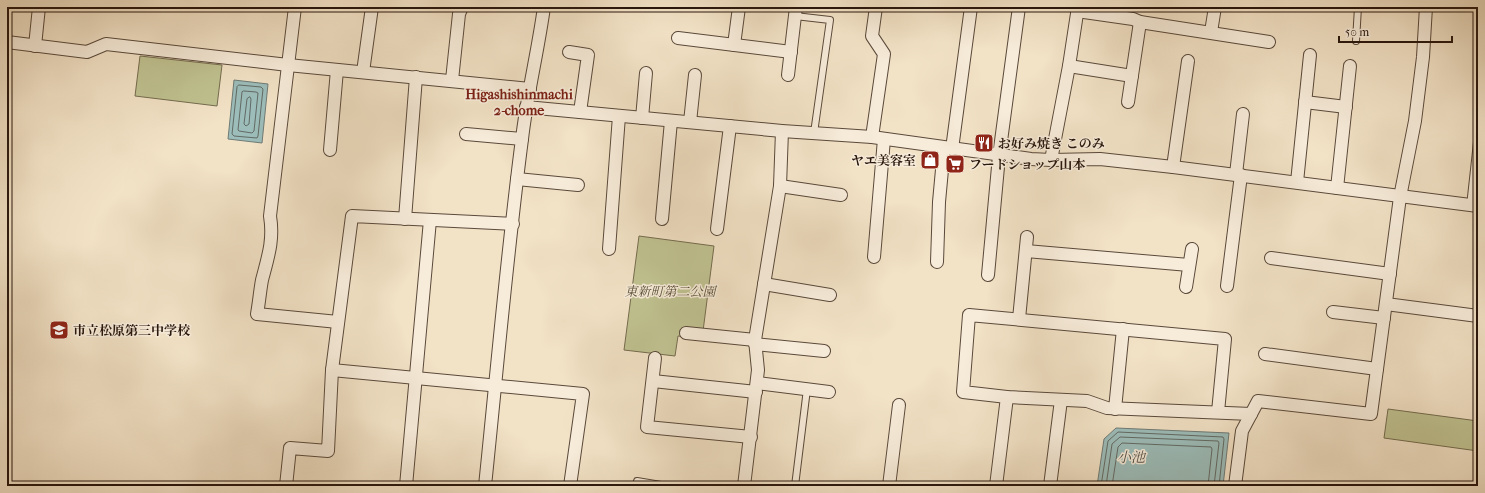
<svg xmlns="http://www.w3.org/2000/svg" width="1485" height="493" viewBox="0 0 1485 493" font-family="'IM FELL French Canon','Noto Serif JP',serif">
	<style>
		.green { fill: #c0c291; stroke: #746c4f }
		.water { fill: #9cbdba; stroke: #6e7a75 }
		.lines { fill: none; stroke-linecap: round; stroke-linejoin: round }
		.shore { stroke: #626a64; stroke-width: 1 }
		.service-casing { stroke: #5a493b; stroke-width: 8 }
		.minor-casing { stroke: #5a493b; stroke-width: 14 }
		.service { stroke: #f7ecda; stroke-width: 6 }
		.minor { stroke: #f7ecda; stroke-width: 12 }
		.labels { text-anchor: middle; dominant-baseline: central; stroke-width: 3; stroke-linejoin: round; paint-order: stroke }
		.poi-label { font-size: 13px; font-weight: bold; fill: #28160d; stroke: #f7ecda; text-anchor: start }
		.park-label { font-size: 13px; font-style: italic; fill: #5d523b; stroke: #f7ecda }
		.neighbourhood-label { font-size: 14px; font-weight: bold; fill: #7a1f14; stroke: #f7ecda }
		.water-label { font-size: 14px; font-style: italic; fill: #51504a; stroke: #f7ecda }
	</style>
	<rect width="100%" height="100%" fill="#f2e2c6"/>
	<filter id="stains"><feTurbulence type="fractalNoise" baseFrequency=".005" numOctaves="4"/><feColorMatrix values="0 0 0 0 .2 0 0 0 0 .09 0 0 0 0 .02 0 0 0 .5 -.17"/></filter>
	<radialGradient id="worn" r=".72"><stop offset=".6" stop-color="#630" stop-opacity="0"/><stop offset="1" stop-color="#630" stop-opacity=".3"/></radialGradient>
	<g class="green">
		<path d="M140,56L222,65L217,106L135,96Z"/>
		<path d="M639,236L714,246L702,339L678,336L675,356L624,350Z"/>
		<path d="M1388,409L1478,421V451L1384,438Z"/>
	</g>
	<g class="water">
		<path d="M234,80L268,84L262,143L228,139Z"/>
		<path d="M1116,428L1229,433L1223,486H1097L1104,439Z"/>
	</g>
	<g class="lines">
		<g class="shore">
			<path d="M239,85L261,87L263,89L258,136L257,138L234,136L232,134L237,87Z"/>
			<path d="M244,91L256,92L258,93L254,131L252,133L239,131L238,130L242,92Z"/>
			<path d="M250,97L251,99L249,124L246,126L244,124L247,99Z"/>
			<path d="M1101,486L1108,441L1118,432L1223,437L1224,439L1219,486"/>
			<path d="M1106,486L1112,444L1120,437L1218,441L1219,443L1214,486"/>
			<path d="M1112,486L1118,447L1122,443L1211,447L1212,449L1208,486"/>
		</g>
		<defs>
			<g id="service">
				<path d="M795,16L830,20L814,133"/>
				<path d="M1356,41L1358,7"/>
				<path d="M1470,206L1478,133"/>
				<path d="M637,481L667,486"/>
				<path d="M795,486L807,389"/>
			</g>
			<g id="minor">
				<path d="M295,7L270,216C274,240 268,257 262,280C260,291 259,303 257,314L338,322"/>
				<path d="M1077,11L1133,19L1140,22L1269,42"/>
				<path d="M1211,32L1215,7"/>
				<path d="M678,38L791,52"/>
				<path d="M7,42L87,52L106,44L288,65L530,89"/>
				<path d="M734,45L739,7"/>
				<path d="M35,46L39,7"/>
				<path d="M569,52L588,55L580,112"/>
				<path d="M1069,66L1132,76"/>
				<path d="M363,72L372,7"/>
				<path d="M788,75L796,7"/>
				<path d="M452,80L459,14L462,7"/>
				<path d="M1128,102L1140,22"/>
				<path d="M1305,102L1346,107"/>
				<path d="M526,107L782,131L872,137L1031,159L1051,160L1100,159L1173,167L1478,206"/>
				<path d="M642,118L646,73"/>
				<path d="M690,122L695,75"/>
				<path d="M466,134L522,139"/>
				<path d="M872,137L884,54L872,36L876,7"/>
				<path d="M952,149L971,7"/>
				<path d="M330,150L337,70"/>
				<path d="M1051,160L1069,66L1078,7"/>
				<path d="M1173,167L1188,61"/>
				<path d="M1236,174L1243,114"/>
				<path d="M517,179L578,185"/>
				<path d="M1297,182L1310,55"/>
				<path d="M780,186L841,195"/>
				<path d="M1337,188L1350,66"/>
				<path d="M405,219L416,77"/>
				<path d="M662,219L671,121"/>
				<path d="M717,229L730,126"/>
				<path d="M609,249L619,116"/>
				<path d="M1026,251L1189,265"/>
				<path d="M874,257L884,139"/>
				<path d="M1271,258L1390,274"/>
				<path d="M937,262L939,202L944,148"/>
				<path d="M988,275L999,156L1019,7"/>
				<path d="M764,284L830,295"/>
				<path d="M1227,286L1241,175"/>
				<path d="M1186,287L1192,249"/>
				<path d="M1386,304L1478,316"/>
				<path d="M1333,312L1384,318"/>
				<path d="M1019,319L1027,237"/>
				<path d="M686,333L755,340"/>
				<path d="M755,344L824,351"/>
				<path d="M1265,354L1377,369"/>
				<path d="M655,358L647,427L751,437"/>
				<path d="M332,370L583,394L570,486"/>
				<path d="M653,381L756,392"/>
				<path d="M757,383L829,392"/>
				<path d="M1115,409L1123,329"/>
				<path d="M1218,412L1225,339L969,315L963,392L1007,397L1087,401L1107,408L1251,414"/>
				<path d="M286,486L290,448L328,451L332,370L352,216L513,224"/>
				<path d="M406,486L430,220"/>
				<path d="M485,486C497,370 507,254 522,139C527,95 538,51 544,7"/>
				<path d="M744,486L758,370L755,340L780,186L782,131"/>
				<path d="M889,486L899,405"/>
				<path d="M996,486L1007,397"/>
				<path d="M1050,486L1061,400"/>
				<path d="M1235,486L1242,431L1258,401L1371,414L1400,197L1415,121L1423,57L1426,7"/>
			</g>
		</defs>
		<use href="#service" class="service-casing"/>
		<use href="#minor" class="minor-casing"/>
		<use href="#service" class="service"/>
		<use href="#minor" class="minor"/>
	</g>
	<defs>
		<symbol id="restaurant-square" viewBox="-11 -11 22 22"><rect x="-9" y="-9" width="18" height="18" rx="4" fill="#8f2418" stroke="#f7ecda"/><path d="M-5-6h1v4h1v-4h1v4h1v-4h1v5L-1.5 .5V6h-2V.5L-5-1ZM5-6V6H3V1.5H1.5Q1.5-4 5-6Z" fill="#fff"/></symbol>
		<symbol id="shop-square" viewBox="-11 -11 22 22"><rect x="-9" y="-9" width="18" height="18" rx="4" fill="#8f2418" stroke="#f7ecda"/><path d="M-5-2.5h2.3a2.7 3.5 0 0 1 5.4 0H5L5.5 6h-11ZM-1.5-2.5h3a1.5 2.3 0 0 0-3 0Z" fill="#fff"/></symbol>
		<symbol id="supermarket-square" viewBox="-11 -11 22 22"><rect x="-9" y="-9" width="18" height="18" rx="4" fill="#8f2418" stroke="#f7ecda"/><path d="M-6-5.5h2.5l.6 2H6L4.5 2H-2.5L-4.4-4H-6ZM-1.5 3.2a1.3 1.3 0 1 0 .1 0ZM3 3.2a1.3 1.3 0 1 0 .1 0Z" fill="#fff"/></symbol>
		<symbol id="school-square" viewBox="-11 -11 22 22"><rect x="-9" y="-9" width="18" height="18" rx="4" fill="#8f2418" stroke="#f7ecda"/><path d="M0-5L7-2L0 1L-7-2ZM-4 1L0 2.5L4 1V4Q0 6-4 4Z" fill="#fff"/></symbol>
	</defs>
	<g fill-rule="evenodd">
		<use href="#restaurant-square" x="973" y="132" width="22" height="22"/>
		<use href="#shop-square" x="919" y="149" width="22" height="22"/>
		<use href="#supermarket-square" x="944" y="153" width="22" height="22"/>
		<use href="#school-square" x="48" y="319" width="22" height="22"/>
	</g>
	<g class="labels">
		<g class="poi-label">
			<text x="998" y="143">お好み焼き このみ</text>
			<text x="916" y="160" text-anchor="end">ヤエ美容室</text>
			<text x="969" y="164">フードショップ山本</text>
			<text x="73" y="330">市立松原第三中学校</text>
		</g>
		<g class="park-label">
			<text x="670" y="291">東新町第二公園</text>
		</g>
		<g class="neighbourhood-label">
			<text x="519" y="94">Higashishinmachi<tspan x="519" dy="16">2-chome</tspan></text>
		</g>
		<g class="water-label">
			<text x="1131" y="457">小池</text>
		</g>
	</g>
	<rect width="1485" height="493" fill="none" stroke="#f2e2c6" stroke-width="24"/>
	<rect x="8" y="8" width="1469" height="477" fill="none" stroke="#28160d" stroke-width="2"/>
	<rect x="12" y="12" width="1461" height="469" fill="none" stroke="#28160d"/>
	<path d="M1339 36v6h113v-6" fill="none" stroke="#28160d" stroke-width="2"/>
	<text x="1345" y="36" font-size="12" fill="#28160d" stroke="#f7ecda" stroke-width="3" paint-order="stroke">50 m</text>
	<rect width="100%" height="100%" filter="url(#stains)"/>
	<rect width="100%" height="100%" fill="url(#worn)"/>
</svg>
